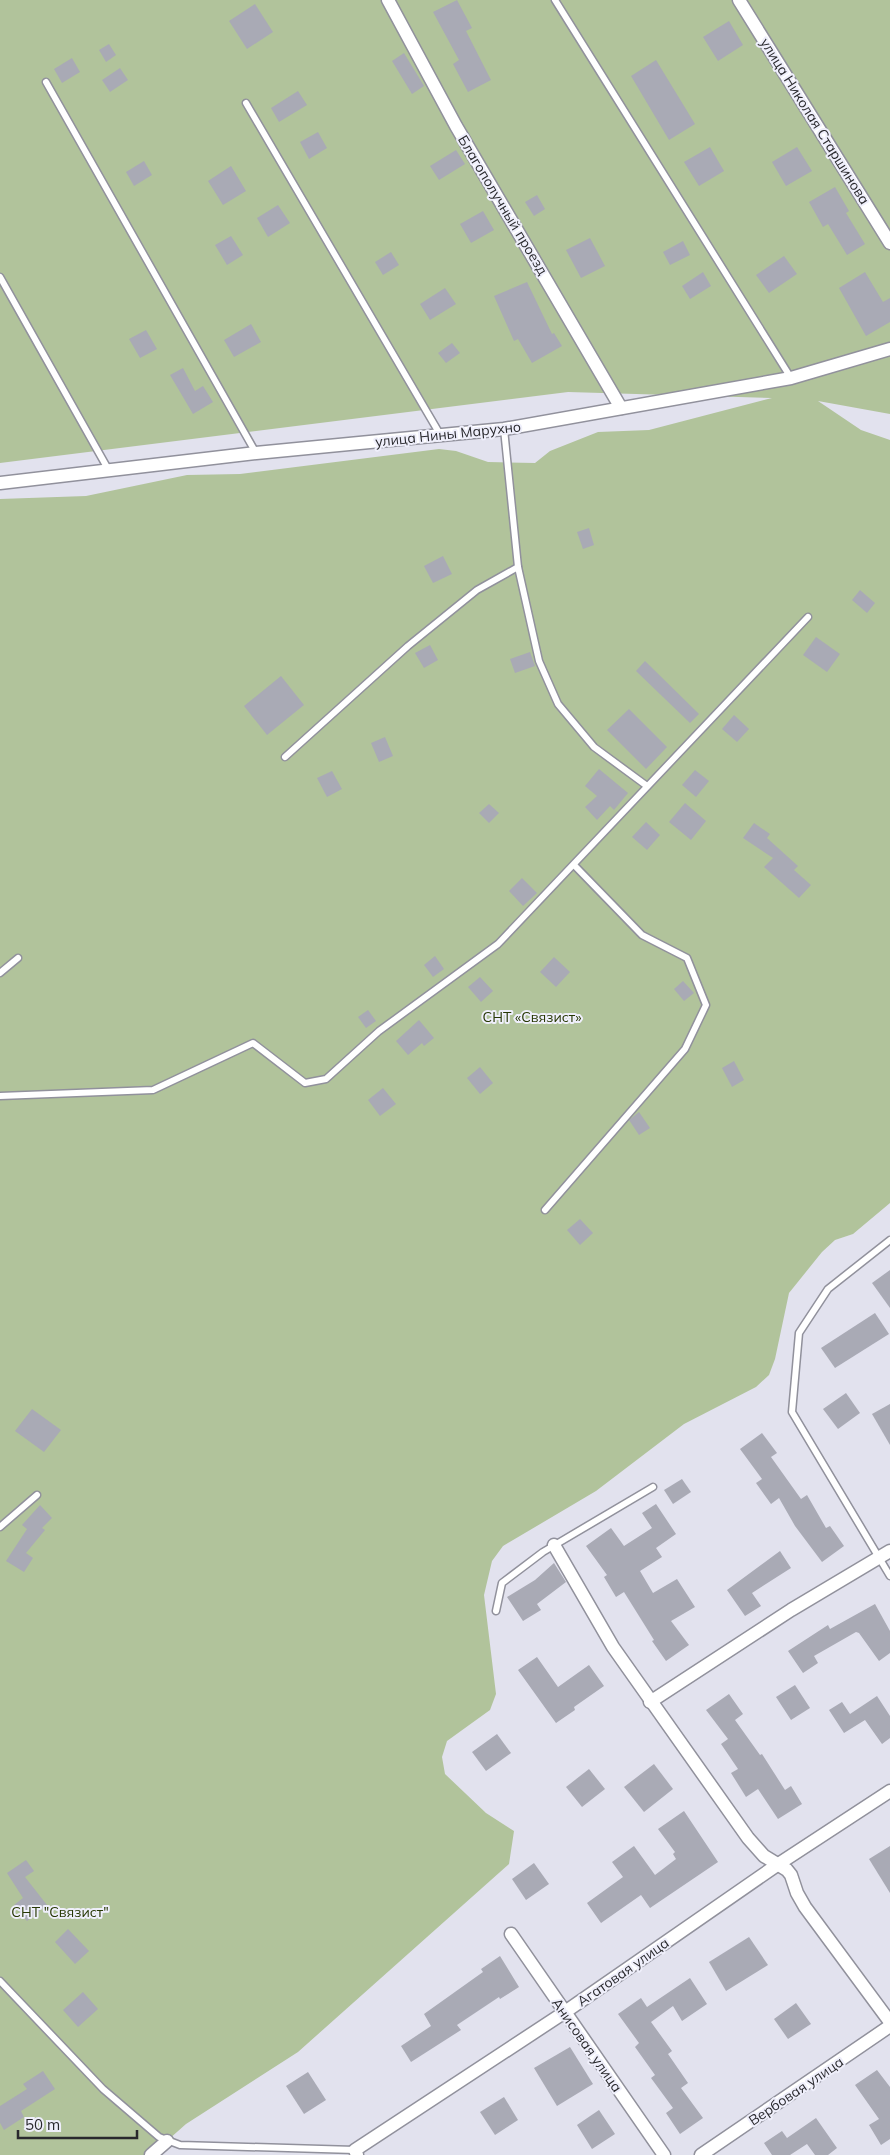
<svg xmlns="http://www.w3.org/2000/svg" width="890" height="2155" viewBox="0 0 890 2155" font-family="Mulish,sans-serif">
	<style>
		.green { fill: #b1c39b }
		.building { fill: #a9aab5 }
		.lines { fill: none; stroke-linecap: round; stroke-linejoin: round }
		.service-casing { stroke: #91919c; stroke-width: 9 }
		.minor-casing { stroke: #91919c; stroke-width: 15 }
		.service { stroke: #fff; stroke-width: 6 }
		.minor { stroke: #fff; stroke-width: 12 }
		.labels { text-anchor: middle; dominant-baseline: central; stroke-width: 4; stroke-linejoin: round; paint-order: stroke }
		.street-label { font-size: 14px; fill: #29292d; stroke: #efeffb }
		.park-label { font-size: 14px; fill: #263703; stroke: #efeffb }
	</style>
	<rect width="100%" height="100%" fill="#e2e2ee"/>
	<path class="green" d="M0,0H890V414L818,401L861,430L890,440V1203L853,1234L835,1240L822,1252L789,1293L775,1359L769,1375L756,1387L684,1424L596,1491L503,1546L492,1561L484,1595L496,1694L490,1710L447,1741L442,1757L445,1774L486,1813L514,1831L509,1864L298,2052L186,2124L151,2155H0V499L86,496L187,475L240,474L439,449L456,451L488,462L535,463L550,451L598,432L649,430L772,398L568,392L0,463Z"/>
	<g class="building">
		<path d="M457,0L472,28L466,31L491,80L468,92L453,64L459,60L433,12Z"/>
		<path d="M255,4L273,32L247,49L229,21Z"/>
		<path d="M729,21L743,45L718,61L703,37Z"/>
		<path d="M109,44L116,55L106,62L99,50Z"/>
		<path d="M404,53L424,86L412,94L392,61Z"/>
		<path d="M72,58L80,72L62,83L54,69Z"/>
		<path d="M656,60L695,124L669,140L631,76Z"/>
		<path d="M120,68L128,80L110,92L102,80Z"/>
		<path d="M298,91L307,105L279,122L271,108Z"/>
		<path d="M318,132L327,148L309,159L300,142Z"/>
		<path d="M710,147L724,171L699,186L684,162Z"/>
		<path d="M797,147L812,171L786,186L772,162Z"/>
		<path d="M456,150L465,164L439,180L430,166Z"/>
		<path d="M144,161L152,175L134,186L126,172Z"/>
		<path d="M231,166L246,191L223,205L208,181Z"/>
		<path d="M835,187L849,211L846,213L865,244L847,255L828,224L823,227L809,202Z"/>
		<path d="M537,195L545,209L534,216L525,202Z"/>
		<path d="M278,205L290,223L268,237L257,218Z"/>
		<path d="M483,211L494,230L471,243L460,224Z"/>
		<path d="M231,236L243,255L227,265L215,245Z"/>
		<path d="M590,238L605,266L581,278L566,250Z"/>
		<path d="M683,241L690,255L670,265L663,252Z"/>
		<path d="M391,252L399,265L383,275L375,262Z"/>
		<path d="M784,256L797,274L769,293L756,275Z"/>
		<path d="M703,272L711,286L690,299L682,286Z"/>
		<path d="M865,272L883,302L890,298V322L866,336L839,288Z"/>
		<path d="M527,282L552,334L554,333L562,346L532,363L518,339L514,341L494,296Z"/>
		<path d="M445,288L456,304L430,320L420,304Z"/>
		<path d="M251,324L261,342L234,357L224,340Z"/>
		<path d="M146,330L157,349L140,358L129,339Z"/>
		<path d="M452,343L460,353L446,363L438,353Z"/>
		<path d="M183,368L195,391L203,386L213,402L193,414L170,375Z"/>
		<path d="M589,528L594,545L583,549L577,532Z"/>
		<path d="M443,556L452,574L433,583L424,566Z"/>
		<path d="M860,590L875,603L867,613L852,600Z"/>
		<path d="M816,637L840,654L827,672L803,655Z"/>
		<path d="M430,645L438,660L424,668L415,653Z"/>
		<path d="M530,652L535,666L515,673L510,659Z"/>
		<path d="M645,661L699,714L690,723L636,671Z"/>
		<path d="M281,676L304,705L267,735L244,706Z"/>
		<path d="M629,709L667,747L646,769L607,730Z"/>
		<path d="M734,715L749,729L737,742L722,729Z"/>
		<path d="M385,737L393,756L379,762L371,743Z"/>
		<path d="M599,769L628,793L614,810L610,806L597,820L585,807L597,796L585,786Z"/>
		<path d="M695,770L709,781L696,797L682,785Z"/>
		<path d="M332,771L342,789L327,797L317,778Z"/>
		<path d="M685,803L706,821L691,840L669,822Z"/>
		<path d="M489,804L499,813L489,823L479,813Z"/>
		<path d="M646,822L660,835L647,850L632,837Z"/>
		<path d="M754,823L770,834L767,838L798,866L794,870L811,885L799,898L764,867L773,858L743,838Z"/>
		<path d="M522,878L537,893L523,906L509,891Z"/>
		<path d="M435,956L444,969L433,977L424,965Z"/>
		<path d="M554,957L570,972L556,987L540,972Z"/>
		<path d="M480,977L493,991L481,1002L468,987Z"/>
		<path d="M683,981L694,993L684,1001L674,989Z"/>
		<path d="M368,1010L376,1021L366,1028L358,1017Z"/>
		<path d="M419,1020L434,1038L424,1046L422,1043L408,1055L396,1041Z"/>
		<path d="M734,1061L744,1080L732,1087L722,1068Z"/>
		<path d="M480,1067L493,1083L480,1094L467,1078Z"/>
		<path d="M383,1088L396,1104L380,1116L368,1100Z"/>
		<path d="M639,1112L650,1128L639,1135L629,1120Z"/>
		<path d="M580,1219L593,1233L580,1245L567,1230Z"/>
		<path d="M890,1270V1308L872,1283Z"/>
		<path d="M875,1313L889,1334L835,1368L821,1348Z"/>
		<path d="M846,1393L860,1413L838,1429L823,1409Z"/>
		<path d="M890,1404V1445L872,1414Z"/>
		<path d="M32,1409L61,1430L44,1452L15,1431Z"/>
		<path d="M762,1433L777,1453L771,1457L801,1499L807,1495L826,1528L830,1526L844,1546L822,1562L795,1526L779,1498L771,1504L756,1483L762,1479L740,1449Z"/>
		<path d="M682,1479L691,1492L673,1504L664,1490Z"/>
		<path d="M656,1504L676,1534L656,1548L662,1557L640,1571L653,1593L677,1579L695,1607L671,1621L689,1645L666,1661L652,1641L654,1640L624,1592L616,1597L604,1577L607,1575L586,1546L611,1528L624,1546L652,1528L642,1513Z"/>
		<path d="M40,1505L52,1518L42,1528L45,1530L26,1553L33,1558L24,1572L6,1561L27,1529L22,1525Z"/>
		<path d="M780,1551L791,1568L752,1593L761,1606L745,1616L727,1590Z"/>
		<path d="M554,1563L566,1582L537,1604L541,1610L523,1621L507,1597L535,1580Z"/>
		<path d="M875,1604L890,1631V1653L879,1661L859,1633L856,1632L814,1656L818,1663L803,1673L788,1651L828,1625L830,1629Z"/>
		<path d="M537,1657L558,1687L589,1665L604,1686L574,1707L575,1710L556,1723L518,1670Z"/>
		<path d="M795,1685L810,1708L791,1720L776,1697Z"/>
		<path d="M729,1694L743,1714L735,1720L760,1755L762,1754L785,1790L791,1786L802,1804L778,1819L758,1789L746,1797L731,1773L738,1769L721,1744L728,1739L706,1710Z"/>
		<path d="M877,1696L890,1716V1738L882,1744L865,1720L844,1733L829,1710L842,1702L850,1714Z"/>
		<path d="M497,1734L511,1753L486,1771L472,1752Z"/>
		<path d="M654,1764L673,1789L644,1812L624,1787Z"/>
		<path d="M589,1769L605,1789L582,1807L566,1787Z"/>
		<path d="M684,1811L718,1862L650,1908L641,1895L601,1923L587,1903L623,1877L612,1862L634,1846L655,1875L676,1859L673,1854L675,1852L658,1829Z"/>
		<path d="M890,1846V1893L869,1859Z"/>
		<path d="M26,1860L34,1871L25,1877L47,1905L27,1921L14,1905L23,1898L7,1873Z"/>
		<path d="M534,1863L549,1884L526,1900L512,1879Z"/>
		<path d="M68,1929L89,1951L75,1964L55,1942Z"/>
		<path d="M749,1937L768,1965L726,1991L709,1962Z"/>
		<path d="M500,1956L519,1987L500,1999L499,1997L457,2025L461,2030L411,2062L401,2046L431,2026L424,2014L483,1972L481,1969Z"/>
		<path d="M690,1978L707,2004L682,2021L673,2006L651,2022L672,2051L668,2054L688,2083L681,2088L703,2118L680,2134L666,2113L673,2108L651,2078L655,2075L635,2047L639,2043L618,2014L641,1998L647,2007Z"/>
		<path d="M83,1992L98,2009L78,2027L63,2010Z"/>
		<path d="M796,2003L811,2024L788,2039L774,2019Z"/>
		<path d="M570,2047L593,2084L557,2106L534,2068Z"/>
		<path d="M877,2070L890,2087V2139L881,2145L869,2125L879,2119L855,2085Z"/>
		<path d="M43,2071L55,2089L21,2111L24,2117L4,2130L0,2123V2106L27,2089L23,2084Z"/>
		<path d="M308,2072L326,2100L304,2114L286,2086Z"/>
		<path d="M504,2097L518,2120L495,2135L480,2112Z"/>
		<path d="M599,2110L615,2134L592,2149L577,2125Z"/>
		<path d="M816,2118L837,2148L828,2155H815L807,2144L790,2155H772L764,2143L782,2131L787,2138Z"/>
	</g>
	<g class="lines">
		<defs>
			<g id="service">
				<path d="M555,0L791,378"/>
				<path d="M46,82L256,453"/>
				<path d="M246,103L441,436"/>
				<path d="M0,277L108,469"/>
				<path d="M504,429L518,567L539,661L558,704L594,747L647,786"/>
				<path d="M285,757L408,646L477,590L518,567"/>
				<path d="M0,973L18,958"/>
				<path d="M0,1096L153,1090L253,1043L305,1083L326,1079L379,1031L498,944L808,617"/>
				<path d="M545,1210L685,1049L706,1005L687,958L642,935L574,865"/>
				<path d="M890,1240L828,1289L799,1333L792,1412L890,1576"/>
				<path d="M0,1527L37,1495"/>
				<path d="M496,1611L502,1583L543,1552L653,1487"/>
				<path d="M0,1981L103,2089L159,2137L180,2145L355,2150"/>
			</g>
			<g id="minor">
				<path d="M388,0L456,126L621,408"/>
				<path d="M739,0L890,243"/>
				<path d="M0,483L256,453L504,429L791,378L890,349"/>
				<path d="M554,1545L613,1647L748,1838L764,1856L787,1870L791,1875L797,1893L805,1907L890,2022"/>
				<path d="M650,1702L791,1610L890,1551"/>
				<path d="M511,1934L664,2155"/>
				<path d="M151,2155L167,2141"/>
				<path d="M357,2155L355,2150L565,2012L777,1865L890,1791"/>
				<path d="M701,2155L890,2026"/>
			</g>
		</defs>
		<use href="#service" class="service-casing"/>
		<use href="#minor" class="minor-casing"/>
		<use href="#service" class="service"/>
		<use href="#minor" class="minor"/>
	</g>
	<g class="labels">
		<g class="street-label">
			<text transform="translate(815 121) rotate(58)">улица Николая Старшинова</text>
			<text transform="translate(503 205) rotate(59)">Благополучный проезд</text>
			<text transform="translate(448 434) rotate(-6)">улица Нины Марухно</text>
			<text transform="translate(623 1972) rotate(-35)">Агатовая улица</text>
			<text transform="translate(587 2045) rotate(55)">Анисовая улица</text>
			<text transform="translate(796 2091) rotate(-34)">Вербовая улица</text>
		</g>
		<g class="park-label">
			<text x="532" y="1017">СНТ «Связист»</text>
			<text x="60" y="1912">СНТ "Связист"</text>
		</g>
	</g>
	<path d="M18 2130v8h119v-8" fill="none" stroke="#29292d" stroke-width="2.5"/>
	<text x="25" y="2130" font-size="15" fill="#29292d" stroke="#efeffb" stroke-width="4" paint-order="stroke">50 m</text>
</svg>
